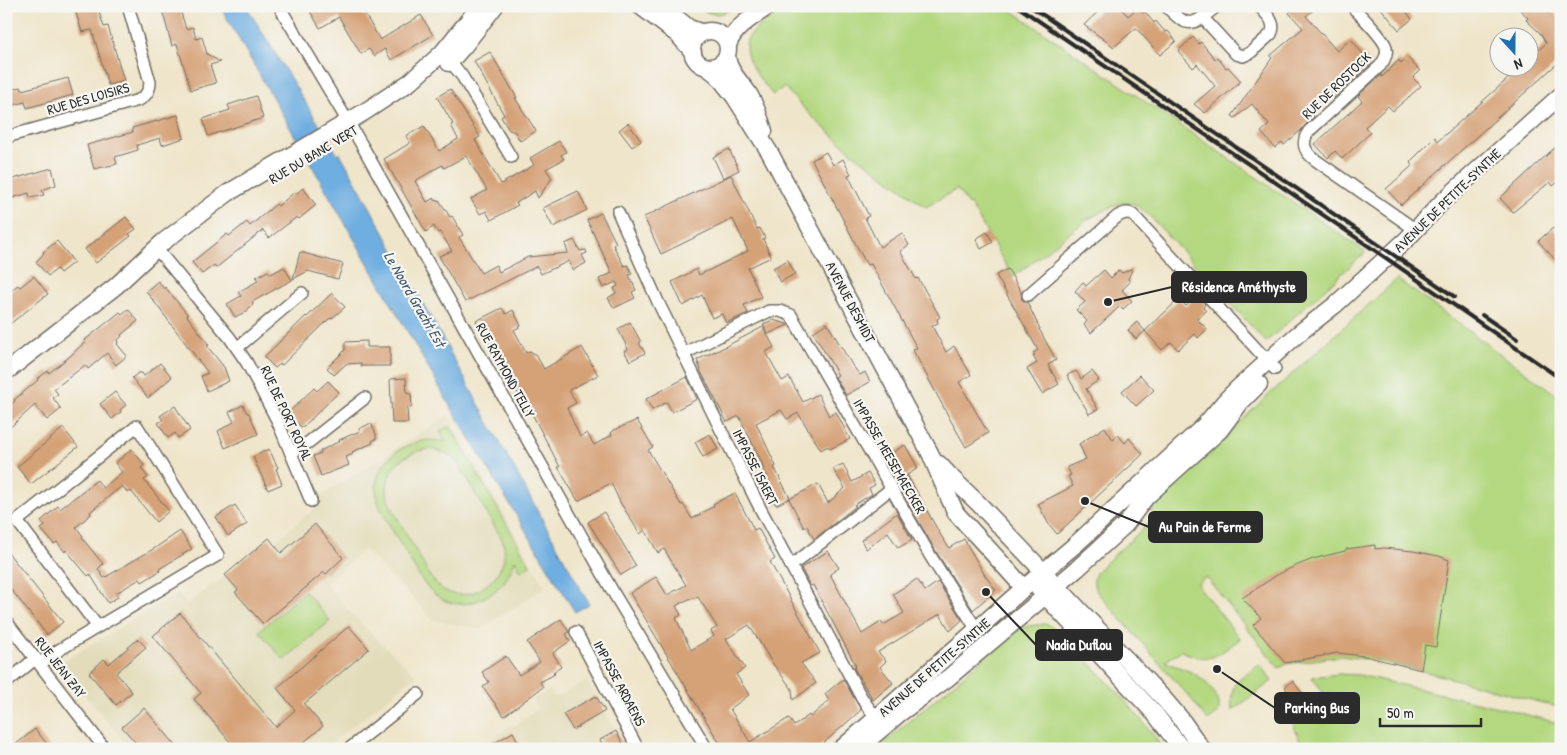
<svg xmlns="http://www.w3.org/2000/svg" width="1567" height="755" viewBox="0 0 1567 755" font-family="'Patrick Hand',sans-serif">
	<style>
		.built { fill: #e3dcba }
		.green { fill: #b4d880; stroke: #708256; fill-rule: evenodd }
		.water { fill: #6eaee1; stroke: #4c6c86 }
		.building { fill: #d5a177; fill-rule: evenodd }
		.lines { fill: none; stroke-linecap: round; stroke-linejoin: round }
		.street-casing { stroke: #706c63; stroke-width: 14 }
		.secondary-casing { stroke: #706c63; stroke-width: 19 }
		.street { stroke: #fff; stroke-width: 11 }
		.secondary { stroke: #fff; stroke-width: 16 }
		.rail { stroke: #2b2b2b; stroke-width: 4 }
		.labels { text-anchor: middle; dominant-baseline: central; stroke-width: 4.5; stroke-linejoin: round; paint-order: stroke }
		.street-label { font-size: 14px; fill: #2b2b2b; stroke: #f6f6f2 }
		.water-label { font-size: 15px; font-style: italic; fill: #42596b; stroke: #f6f6f2 }
		.leader { fill: none; stroke: #2b2b2b; stroke-width: 2 }
		.callout-dot { fill: #2b2b2b; stroke: #f6f6f2; stroke-width: 2 }
		.callout { fill: #2b2b2b; stroke: #2b2b2b; stroke-width: 2 }
		.callout-label { font-size: 15px; text-anchor: middle; font-weight: bold; fill: #fff }
	</style>
	<rect width="100%" height="100%" fill="#f6f6f2"/>
	<filter id="ink" filterUnits="userSpaceOnUse"><feTurbulence type="fractalNoise" baseFrequency=".02" numOctaves="2"/><feDisplacementMap in="SourceGraphic" scale="10" xChannelSelector="R" yChannelSelector="G"/><feConvolveMatrix kernelMatrix="1 2 1 2 8 2 1 2 1" color-interpolation-filters="sRGB"/></filter>
	<filter id="wash" filterUnits="userSpaceOnUse"><feTurbulence type="fractalNoise" baseFrequency=".0096" numOctaves="4" result="noise"/><feDisplacementMap in="SourceGraphic" scale="20" xChannelSelector="R" yChannelSelector="G"/><feGaussianBlur stdDeviation="1.12" result="paint"/><feColorMatrix in="noise" values="0 0 0 0 0 0 0 0 0 0 0 0 0 0 0 0 0 1.4 0 .05"/><feComposite in="paint" operator="in"/></filter>
	<g filter="url(#wash)">
		<rect width="100%" height="100%" fill="#efe5ca"/>
		<g class="built">
			<path d="M449,415L545,587L481,629L434,620L364,549L325,584L362,625L417,676L323,749H131L59,664L178,593L187,605L213,583L215,584L269,538L273,543L320,504L318,498Z"/>
			<path d="M587,681L626,749H479L511,725L514,726L538,709L533,699L550,690L555,698Z"/>
		</g>
		<g class="green">
			<path d="M695,6H735C718,18 712,15 695,6Z"/>
			<path d="M789,6H1005L1366,252L1266,342L1146,212L1134,204L1121,203L1109,208L1088,219L1013,277L970,204L968,205L957,189L926,207L855,155L813,118L784,87L773,95C762,82 735,51 751,34C760,24 777,14 789,6Z"/>
			<path d="M1397,279L1561,398V708L1439,675L1374,660L1340,656L1287,664L1279,668L1206,577L1198,583L1200,588L1240,639C1212,659 1214,663 1180,651L1165,662C1186,670 1199,672 1213,691C1218,698 1221,705 1218,713L1208,721L1193,701L1097,592C1092,584 1093,576 1099,569L1148,524L1152,523L1164,540L1170,535C1163,527 1148,516 1154,504L1262,401Z"/>
			<path d="M450,426L530,565L521,571L515,560C508,580 500,590 481,599C440,617 422,582 406,553C397,539 389,524 381,510C378,502 376,495 376,487C378,454 416,434 445,442L440,431ZM430,449C442,451 449,455 458,463L503,541C513,572 474,606 445,591C440,588 435,582 431,578L389,503C380,473 401,452 430,449Z"/>
			<path d="M305,591L330,621L284,660L259,631Z"/>
			<path d="M1044,624L1049,625L1062,634C1097,671 1135,707 1163,749H876L1015,632L1028,626Z"/>
			<path d="M1259,664L1272,681L1232,711C1230,681 1236,681 1259,664Z"/>
			<path d="M1338,674L1359,675L1502,708L1561,724V749H1303L1290,716L1323,692L1312,677Z"/>
		</g>
		<path class="water" d="M220,6H246L337,154L340,153L589,604L575,612L452,409Z"/>
		<g id="blocks">
			<g class="building">
				<path d="M74,6H97L104,27L108,26L124,81L108,85L92,30L82,32Z"/>
				<path d="M161,6H179L186,29L193,27L196,39L202,37L207,54L220,62L210,65L216,83L191,90L177,44L172,46Z"/>
				<path d="M307,6H334L337,11L346,6H360L380,40L421,15L433,35L391,60L385,49L374,56L369,49L361,54L339,17L320,28Z"/>
				<path d="M1104,6H1118L1128,16L1137,8L1142,13L1145,12L1154,23L1156,21L1165,32L1168,31L1176,41L1160,55L1136,28L1114,47L1084,25Z"/>
				<path d="M1287,6H1318L1306,16L1337,51L1351,39L1371,64L1334,98L1332,95L1311,113L1314,116L1300,131L1284,145L1282,142L1275,148L1261,132L1269,125L1252,104L1235,118L1232,116L1272,58L1270,56L1303,28L1289,13L1291,11Z"/>
				<path d="M1379,6H1402L1412,19L1399,30Z"/>
				<path d="M1517,6H1547L1561,20V60L1401,205L1386,189L1413,165L1410,162L1435,137L1438,141L1520,68H1530V59L1546,43L1540,33L1526,20L1528,18Z"/>
				<path d="M1193,37L1199,44L1201,42L1215,59L1217,57L1226,68L1228,67L1241,81L1205,113L1194,104L1215,86L1197,64L1193,68L1178,51Z"/>
				<path d="M490,52L517,98H515L536,131L520,141L515,132L509,130L501,117L504,115L474,61Z"/>
				<path d="M1407,57L1420,71L1413,78L1421,86L1393,111L1388,106L1365,127L1370,133L1342,159L1335,151L1328,158L1315,144L1362,101L1358,96L1381,75L1382,77L1399,60L1401,63Z"/>
				<path d="M68,78L73,95L27,108L25,102L6,107V91L21,87L22,90Z"/>
				<path d="M450,89L480,137L475,140L501,184L534,165L530,158L559,141L566,152L561,155L564,159L546,169L552,178L538,198L535,191L516,203L518,205L491,220L486,211L480,214L471,199L487,190L466,156L444,168L442,165L415,181L427,202L434,198L436,201L439,200L450,217L452,216L463,235L459,237L481,273L496,265L499,272L528,257L568,253L565,244L574,240L580,251L586,250L587,253L582,255L586,263L573,270L569,261L541,274L537,266L465,302L439,256L452,251L440,232L438,233L434,226L426,232L384,159L410,143L406,136L424,126L439,151L458,139L451,125L453,124L437,97Z"/>
				<path d="M256,96L263,118L208,136L203,119L230,110L228,105Z"/>
				<path d="M178,115L184,138L162,145L160,138L137,145L138,150L115,157L117,164L94,169L87,145L133,132L132,128Z"/>
				<path d="M628,123L641,141L632,147L619,130Z"/>
				<path d="M1561,142V180L1553,186L1550,182L1513,212L1500,198Z"/>
				<path d="M729,149L739,170L723,178L713,157Z"/>
				<path d="M826,152L833,165L843,159L851,174L848,175L869,216L865,218L880,247L902,233L909,245L900,251L916,279L918,278L940,317L937,319L938,323L932,326L946,352L954,346L969,371L971,375L959,382L988,433L966,447L951,421L913,350L917,348L871,264L867,265L860,252L812,160Z"/>
				<path d="M52,168L56,185L42,190L44,195L30,198L29,193L6,200V181Z"/>
				<path d="M731,175L757,229L760,228L765,238L763,239L771,257L748,268L761,297L744,305L748,313L726,323L722,314L712,318L702,295L683,306L672,282L697,269L699,275L748,251L733,219L661,254L644,217Z"/>
				<path d="M303,188L316,205L299,219L297,217L269,238L263,230L216,268L214,265L202,274L192,262L227,234L229,236L247,222L250,226L276,204L278,206L295,192L296,194Z"/>
				<path d="M578,191L587,210L553,227L543,208Z"/>
				<path d="M601,213L616,243L613,245L624,266L628,265L632,274L629,275L636,290L632,292L635,298L614,308L608,298L616,293L614,288L618,286L616,282L603,288L599,279L612,273L587,220Z"/>
				<path d="M126,217L136,229L129,234L131,236L96,263L85,249Z"/>
				<path d="M1553,228L1561,236V266L1538,241Z"/>
				<path d="M987,232L993,242L981,249L976,239Z"/>
				<path d="M57,241L74,262L60,273L57,269L48,276L36,262L44,253L43,252Z"/>
				<path d="M300,252L343,264L338,279L308,271L293,279Z"/>
				<path d="M788,260L795,274L780,282L773,268Z"/>
				<path d="M284,267L292,280L252,302L253,305L248,308L249,310L235,317L227,304L241,296L238,292L258,281L256,277L268,271L271,274Z"/>
				<path d="M1133,268L1128,279L1130,282L1122,290L1132,301L1123,309L1120,306L1091,333L1084,325L1087,321L1076,310L1085,302L1075,291L1083,282L1086,286L1104,270L1111,278L1119,270L1122,273Z"/>
				<path d="M1008,269L1021,292L1022,300L1027,302L1040,329H1039L1056,360L1048,365L1059,384L1042,394L1027,369L1037,363L1033,356L1035,355L1033,353L1038,350L996,275Z"/>
				<path d="M34,276L48,294L6,327V294L18,285L20,287Z"/>
				<path d="M158,281L164,289L165,287L188,315L187,316L209,345L207,346L224,367L229,381L207,391L201,376L208,373L146,291Z"/>
				<path d="M332,293L345,307L331,319L330,318L282,365L280,364L275,368L264,357L306,316L307,317Z"/>
				<path d="M1179,299L1186,306L1194,299L1197,302L1201,300L1205,304L1203,308L1206,311L1197,319L1207,329L1198,338L1195,334L1178,350L1171,342L1162,350L1145,331L1136,339L1128,330L1137,322L1145,331Z"/>
				<path d="M502,308L506,314L513,310L521,326L514,330L520,341L526,353L530,351L536,355L544,369L582,347L598,375L569,390L576,403L567,408L580,437L587,433L594,445L612,435L611,433L614,430L637,420L653,447L648,450L681,505L683,504L692,519L714,506L713,504L735,493L754,530L758,528L775,559L770,562L820,653L801,663L816,683L793,700L792,689L773,664L749,625L726,639L745,668L736,674L749,695L730,709L750,742L789,718L794,726L809,715L810,717L829,701L825,694L843,679L861,710L817,749H723L630,593L656,577L667,595L686,585L664,549L658,553L645,530L640,534L620,502L611,483L578,501L558,467H560L530,410L528,411L476,321ZM698,597L717,627L711,631L714,636L691,650L676,618L681,615L676,606L689,599Z"/>
				<path d="M128,309L138,321L121,335L122,336L117,341L118,343L117,344L127,356L116,365L107,353L88,369L85,365L54,389L58,394L53,398L61,409L47,420L35,405L6,431V403L9,406L15,401L14,400L38,380L37,379L48,371L49,373L69,357L86,341L85,340L120,312L122,314Z"/>
				<path d="M773,320L787,324L788,325L768,334L763,324Z"/>
				<path d="M630,322L641,342L639,343L645,353L630,361L624,351L628,349L618,329Z"/>
				<path d="M827,323L852,365L860,375L865,372L870,382L846,395L835,377L838,375L813,332Z"/>
				<path d="M763,327L774,347L766,352L782,381L789,377L803,402L818,394L829,416L836,412L850,439L830,449L828,446L821,450L798,413L787,419L781,410L756,423L776,466L774,467L790,498L776,505L763,480L768,478L762,466L763,465L739,416L727,422L700,370H701L697,360L715,351V352Z"/>
				<path d="M367,341V347H390V366H361V363L346,364L334,375L327,368L345,350V342Z"/>
				<path d="M160,363L172,377L148,398L132,378L138,373H142L144,376Z"/>
				<path d="M1076,371L1081,379L1092,371L1099,380L1086,389L1098,409L1089,414L1067,375Z"/>
				<path d="M1140,375L1154,390L1136,406L1122,391Z"/>
				<path d="M687,377L697,399L672,412L667,402L652,410L646,399Z"/>
				<path d="M406,378L407,393L411,394L412,407L407,408L408,423H392L390,379Z"/>
				<path d="M328,381L339,392L302,428L288,413L314,388L317,391Z"/>
				<path d="M115,392L126,405L120,410L121,412L112,419L100,404Z"/>
				<path d="M243,405L247,413H249L258,434L225,448L218,431L234,422L229,412Z"/>
				<path d="M175,406L190,430L178,438L175,433L168,438L158,423L163,420L160,416Z"/>
				<path d="M371,423L376,434V439L372,441L373,443L352,452L353,454L346,457L349,465L321,476L313,456L321,453L320,451L340,441L339,440L360,431L359,429Z"/>
				<path d="M1105,427L1113,440L1118,435L1125,443L1129,438L1143,454L1057,534L1048,523L1038,504L1073,486L1068,476L1071,475L1067,467L1086,459L1079,444Z"/>
				<path d="M63,428L78,447L31,484L17,467Z"/>
				<path d="M710,434L718,449L703,457L695,442Z"/>
				<path d="M905,445L918,468L907,475L940,534L949,548L964,539L986,577L996,590L973,610L937,553L887,467L891,464L887,456Z"/>
				<path d="M132,449L144,465L141,468L148,477L144,480L169,511L156,522L131,491L128,493L122,486L90,512L91,514L76,527L83,536L82,538L103,564L98,569L104,578L155,548L180,531L192,549L159,569L160,571L142,582L140,579L116,593L118,597L108,603L90,574L88,576L66,550L65,552L57,542L54,544L41,529L45,526L41,521L58,506L60,509L97,480L103,488L122,472L115,463Z"/>
				<path d="M269,449L278,468L276,469L282,484L268,490L253,457Z"/>
				<path d="M843,464L852,482L868,473L875,485L869,488L872,494L854,505L856,506L814,539L807,526L804,528L789,499L818,484L828,503L845,488L833,469Z"/>
				<path d="M235,505L247,524L228,536L216,517Z"/>
				<path d="M604,512L636,566L621,575L588,522Z"/>
				<path d="M897,513L912,540L898,548L888,532L866,549L861,540Z"/>
				<path d="M315,524L343,558L326,574L324,572L263,624L235,592L238,590L225,575L269,538L281,553Z"/>
				<path d="M1375,545V549L1384,548L1413,551L1439,556L1449,560L1436,647L1425,645L1421,670L1365,656L1337,653L1285,663L1253,625L1261,618L1242,598L1277,575L1293,567L1313,559L1345,551L1346,549Z"/>
				<path d="M6,550L63,622L47,635L6,583Z"/>
				<path d="M828,551L839,568L830,574L862,634L881,622L883,625L904,613L893,594L917,579L925,591L938,582L962,620L950,631L940,614L878,652L886,661L880,667L893,683L873,700L854,668L856,666L813,585L810,586L801,568Z"/>
				<path d="M180,613L276,727L295,710L277,688L349,626L369,649L304,704L323,726L296,749H236L194,699L201,693L153,636Z"/>
				<path d="M561,619L569,632L566,634L570,641L553,653L561,667L553,672L555,674L540,682L543,687L504,716L483,687L489,682L482,672L506,656L519,675L540,662L527,642Z"/>
				<path d="M138,639L146,647L116,673L132,692L116,705L89,673L104,659L109,664Z"/>
				<path d="M1293,681L1305,697L1299,701L1303,706L1294,713L1282,697L1288,692L1285,687Z"/>
				<path d="M596,696L605,711L573,730L563,714Z"/>
				<path d="M144,708L179,749H141L122,727Z"/>
				<path d="M35,729L51,749H10Z"/>
				<path d="M616,731L626,749H605L600,740Z"/>
				<path d="M513,732L522,749H484Z"/>
			</g>
		</g>
	</g>
	<g filter="url(#ink)">
		<use href="#blocks" fill-opacity="0" stroke="#706c63" stroke-width="1"/>
		<g class="lines">
			<defs>
				<g id="street">
					<path d="M279,6L363,147L613,592L707,749"/>
					<path d="M1166,6C1189,30 1192,26 1217,6"/>
					<path d="M1352,6C1360,15 1383,37 1386,47C1388,54 1384,61 1380,66L1309,131C1301,142 1304,151 1314,159L1416,230"/>
					<path d="M1203,18L1236,54L1243,56L1250,53L1271,34C1277,23 1267,15 1259,6"/>
					<path d="M446,56L462,76L511,157"/>
					<path d="M6,137L139,100C146,96 150,90 150,82L128,6"/>
					<path d="M618,212L658,302L722,432L760,508L860,695L868,707L881,723"/>
					<path d="M156,248L230,338L247,363L277,420L311,501"/>
					<path d="M1028,295L1118,216C1124,213 1129,211 1134,216L1275,369"/>
					<path d="M237,348L302,293"/>
					<path d="M683,354L769,311H780L791,315L931,557L977,630"/>
					<path d="M291,453L309,442L365,398"/>
					<path d="M791,566L892,488"/>
					<path d="M6,621L105,749"/>
					<path d="M576,632L638,749"/>
					<path d="M40,664L59,650L218,555L137,426L17,521L98,627"/>
					<path d="M6,683L36,658"/>
					<path d="M349,749L418,694"/>
				</g>
				<g id="secondary">
					<path d="M640,6L678,35L693,52"/>
					<path d="M662,6L689,28L703,33"/>
					<circle cx="710" cy="49" r="18"/>
					<path d="M728,45C734,27 754,16 769,6"/>
					<path d="M727,57C729,72 741,82 749,94C756,106 760,118 764,131"/>
					<path d="M449,63L464,46L495,6"/>
					<path d="M707,67L718,76L734,96L770,153L930,453L950,500L956,513L1024,588"/>
					<path d="M6,372L116,286L163,242L228,193L366,111L410,82L442,53L480,6"/>
					<path d="M939,464L953,479L979,504L1163,698L1181,719L1202,749"/>
					<path d="M1038,588L1155,714L1182,749"/>
					<path d="M841,749L1024,588L1075,545L1204,426L1226,400L1238,388L1298,334L1335,305L1406,240L1443,201L1561,95"/>
					<path d="M858,749L900,713L948,678L1077,569L1126,524L1146,497L1220,430L1241,402L1259,384"/>
				</g>
			</defs>
			<use href="#street" class="street-casing"/>
			<use href="#secondary" class="secondary-casing"/>
			<use href="#street" class="street"/>
			<use href="#secondary" class="secondary"/>
			<g class="rail">
				<path d="M1017,6L1386,258L1561,379"/>
				<path d="M1030,6L1455,297"/>
				<path d="M1482,315L1517,339"/>
			</g>
		</g>
	</g>
	<g class="labels">
		<g class="street-label">
			<text transform="translate(1336 85) rotate(-44)">RUE DE ROSTOCK</text>
			<text transform="translate(88 98) rotate(-16)">RUE DES LOISIRS</text>
			<text transform="translate(313 154) rotate(-31)">RUE DU BANC VERT</text>
			<text transform="translate(1447 200) rotate(-44)">AVENUE DE PETITE-SYNTHE</text>
			<text transform="translate(851 302) rotate(62)">AVENUE DESMIDT</text>
			<text transform="translate(506 370) rotate(61)">RUE RAYMOND TELLY</text>
			<text transform="translate(287 413) rotate(65)">RUE DE PORT ROYAL</text>
			<text transform="translate(890 456) rotate(60)">IMPASSE MEESEMAECKER</text>
			<text transform="translate(756 467) rotate(63)">IMPASSE ISAERT</text>
			<text transform="translate(61 667) rotate(52)">RUE JEAN ZAY</text>
			<text transform="translate(934 667) rotate(-41)">AVENUE DE PETITE-SYNTHE</text>
			<text transform="translate(620 683) rotate(62)">IMPASSE ARDAENS</text>
		</g>
		<g class="water-label">
			<text transform="translate(415 299) rotate(60)">Le Noord Gracht Est</text>
		</g>
	</g>
	<path class="leader" d="M1108 302L1172 287M1085 501L1149 527M986 592L1036 645M1217 669L1275 708"/>
	<g class="callout-dot">
		<circle cx="1108" cy="302" r="5"/>
		<circle cx="1085" cy="501" r="5"/>
		<circle cx="986" cy="592" r="5"/>
		<circle cx="1217" cy="669" r="5"/>
	</g>
	<g class="callout">
		<rect x="1172" y="272" width="134" height="30" rx="5"/>
		<rect x="1149" y="512" width="113" height="30" rx="5"/>
		<rect x="1036" y="630" width="86" height="30" rx="5"/>
		<rect x="1275" y="693" width="84" height="30" rx="5"/>
	</g>
	<g class="callout-label">
		<text x="1239" y="292">Résidence Améthyste</text>
		<text x="1205" y="532">Au Pain de Ferme</text>
		<text x="1079" y="650">Nadia Duflou</text>
		<text x="1317" y="713">Parking Bus</text>
	</g>
	<rect width="1567" height="755" fill="none" stroke="#f6f6f2" stroke-width="25"/>
	<g transform="translate(1514 52) rotate(159)"><circle r="24" fill="#f6f6f2" stroke="#a5a5a2"/>
	<path d="M0-4L9 19L0 12L-9 19Z" fill="#1f6fb2"/>
	<text y="-8" font-size="14" font-weight="bold" text-anchor="middle" fill="#2b2b2b">N</text>
	</g>
	<path d="M1380 718v8h101v-8" fill="none" stroke="#2b2b2b" stroke-width="2.5"/>
	<text x="1387" y="718" font-size="15" fill="#2b2b2b" stroke="#f6f6f2" stroke-width="4" paint-order="stroke">50 m</text>
</svg>
